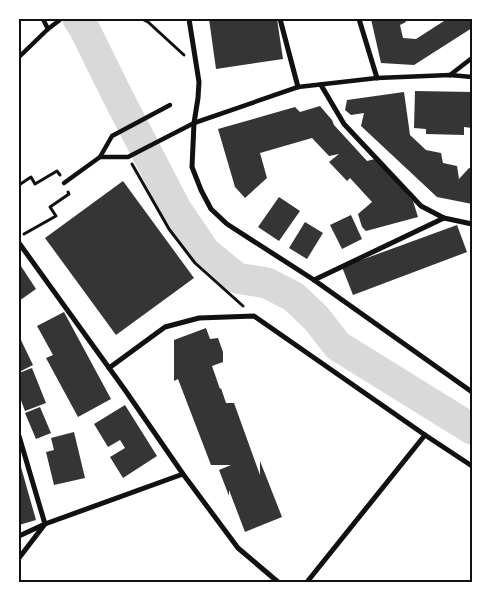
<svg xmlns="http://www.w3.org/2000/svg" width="491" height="601" viewBox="0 0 491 601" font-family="Commissioner,sans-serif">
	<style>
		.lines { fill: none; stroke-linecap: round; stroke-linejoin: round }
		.river { stroke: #d9d9d9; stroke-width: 31 }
		.building { fill: #353535 }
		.path { stroke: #111; stroke-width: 3 }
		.pedestrian { stroke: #111; stroke-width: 4.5 }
		.minor { stroke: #111; stroke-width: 5 }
		.neatline { fill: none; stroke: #111; stroke-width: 2 }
	</style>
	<rect width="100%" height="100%" fill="#fff"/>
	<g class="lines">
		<path class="river" d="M78,19L84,28L117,95L176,209L205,252L237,278L267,283L294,297L316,318L338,346L472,429"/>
	</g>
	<g class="building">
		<path d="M209,19H277L283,59L216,69Z"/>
		<path d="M371,19H405L406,22L400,25L403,38L416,39L444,21V19H472V28L414,65L381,63Z"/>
		<path d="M415,91L472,92V128L464,127V135L426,134V129L414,128Z"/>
		<path d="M404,92L410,135L426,150L441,153L443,163L457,166L459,179L469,168L472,169V204L437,197L361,126L364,113L351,115L345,110L347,100Z"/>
		<path d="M320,106L332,120L334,125L367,161L375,159L413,201L418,217L366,231L362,227L358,214L372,202L350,178L347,181L329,162L339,154L329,156L312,138L260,153L267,178L245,198L235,187L218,129L295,107L300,112Z"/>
		<path d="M123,181L194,278L116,335L45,238Z"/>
		<path d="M279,197L300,211L279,241L258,227Z"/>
		<path d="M351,215L362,239L342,249L330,225Z"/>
		<path d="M305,222L323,233L307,259L289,248Z"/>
		<path d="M457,225L467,252L353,295L342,267Z"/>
		<path d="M19,263L36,289L19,301Z"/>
		<path d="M64,312L111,399L78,417L46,358L53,355L37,326Z"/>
		<path d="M206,328L210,339L218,338L223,352V362L212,366L220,389L221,388L226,403H234L260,475V461L282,517L245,532L229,490V496L219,470L231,465H211L178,379L174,381V340Z"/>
		<path d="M19,336L33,365L19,372Z"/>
		<path d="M32,368L46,403L25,411L19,395V373Z"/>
		<path d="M125,405L157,456L123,478L110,457L125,448L120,440L108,447L94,424Z"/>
		<path d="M40,407L51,433L36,439L25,413Z"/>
		<path d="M74,432L85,478L54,485L46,452L54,450L51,438Z"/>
		<path d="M19,460L36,520L19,525Z"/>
	</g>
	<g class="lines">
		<g class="path">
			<path d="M142,19L148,22L184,55"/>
			<path d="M132,164L169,229L195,263L243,306"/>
			<path d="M19,185L31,177L35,184L57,171L60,175"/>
			<path d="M24,234L56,216L50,207L69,194L68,192"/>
		</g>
		<g class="pedestrian">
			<path d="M43,19L48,29"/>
			<path d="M19,57L48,29L61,19"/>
			<path d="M450,75L472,58"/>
			<path d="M100,157H128L194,123L298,87L377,78L450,75L472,77"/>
			<path d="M64,183L100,157L112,136L170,105"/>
		</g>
		<g class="minor">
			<path d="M189,19L199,82L198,98L194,123L192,167L201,190L211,209L227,224L314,280L472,392"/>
			<path d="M280,19L298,87"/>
			<path d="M359,19L377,78"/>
			<path d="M321,85L344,124L421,206L444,218L472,224"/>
			<path d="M19,243L125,390L183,474L238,548L278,582"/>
			<path d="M314,280L444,218"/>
			<path d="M109,368L165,327L199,318L254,316L425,435L472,466"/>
			<path d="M19,436L45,524L183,474"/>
			<path d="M19,536L45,524L19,558"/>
			<path d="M307,582L425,435"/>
		</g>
	</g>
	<rect width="491" height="601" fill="none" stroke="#ffffff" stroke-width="40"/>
	<rect x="20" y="20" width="451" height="561" class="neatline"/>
</svg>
